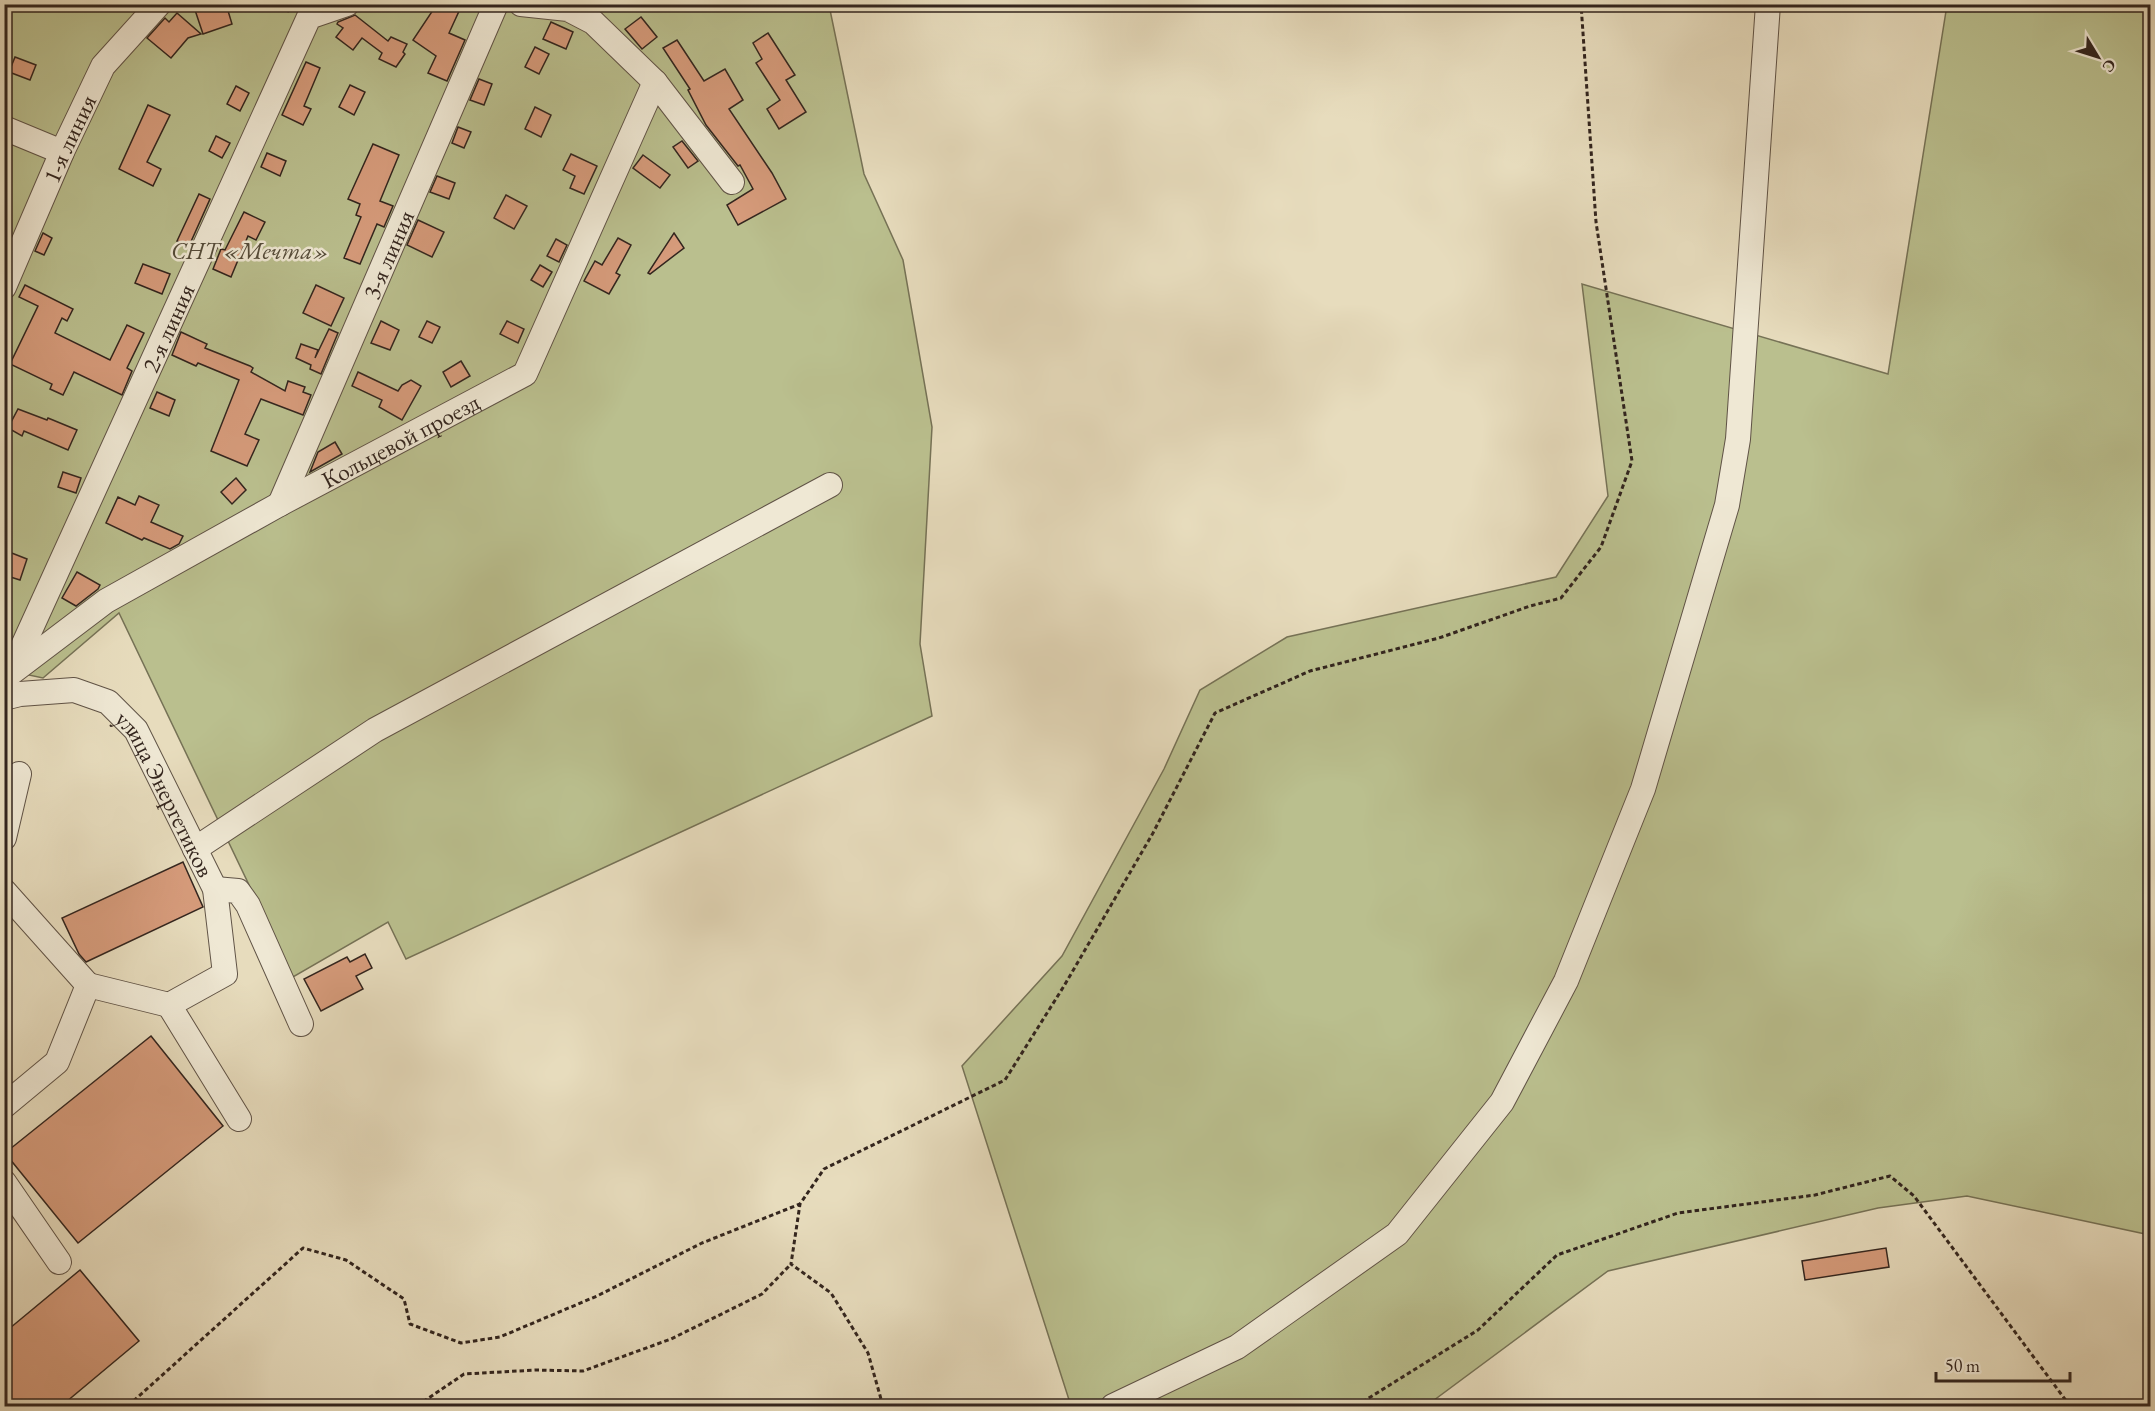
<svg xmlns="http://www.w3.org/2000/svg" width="2155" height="1411" viewBox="0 0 2155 1411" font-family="'EB Garamond',serif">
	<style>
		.green { fill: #babf8e; stroke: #767256; stroke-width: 1.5 }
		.building { fill: #d69b7b; stroke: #33251e; stroke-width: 1.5 }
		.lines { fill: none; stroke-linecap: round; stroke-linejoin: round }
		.minor-casing { stroke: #605346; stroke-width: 26 }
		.path { stroke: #33251e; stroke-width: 3; stroke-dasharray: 4.5 3; stroke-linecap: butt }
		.minor { stroke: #efe8d4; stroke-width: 24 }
		.labels { text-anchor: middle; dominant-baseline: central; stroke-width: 5; stroke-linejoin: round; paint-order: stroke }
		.street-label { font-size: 24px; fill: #33251e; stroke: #efe8d4 }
		.park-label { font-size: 24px; font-style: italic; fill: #554c3a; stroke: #efe8d4 }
	</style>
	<rect width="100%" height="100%" fill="#e7dcbd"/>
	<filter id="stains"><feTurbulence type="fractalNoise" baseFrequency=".00333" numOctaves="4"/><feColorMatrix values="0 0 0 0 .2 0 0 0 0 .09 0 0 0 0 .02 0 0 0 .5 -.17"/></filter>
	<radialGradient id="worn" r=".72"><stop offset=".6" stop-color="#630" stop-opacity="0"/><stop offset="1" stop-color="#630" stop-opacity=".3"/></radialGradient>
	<g class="green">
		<path d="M4,5H829L864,174L903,260L932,427L920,644L932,716L406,959L388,922L293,977L119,613L43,678L5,670Z"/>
		<path d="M1947,5H2150V1235L1967,1196L1878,1208L1608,1271L1426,1406H1071L962,1066L1062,956L1164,769L1200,690L1287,637L1556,577L1608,496L1582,284L1888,374Z"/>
	</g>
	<g class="building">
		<path d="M193,4H226L232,24L203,34Z"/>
		<path d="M437,4H450L460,9L449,33L465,40L447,81L428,73L436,56L413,40Z"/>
		<path d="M177,13L201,34L188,38L171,58L147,38L165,18L169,22Z"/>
		<path d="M355,15L388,41L391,37L407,44L403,52L405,54L396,67L379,59L382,53L362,38L353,50L336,37L343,28L337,24L338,22Z"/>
		<path d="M641,17L657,37L642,49L625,29Z"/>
		<path d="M551,22L573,32L566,49L543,39Z"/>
		<path d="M768,33L795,75L786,80L806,112L779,129L767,109L780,100L756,63L762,59L753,43Z"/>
		<path d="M677,40L704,81L725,69L743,100L729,109L772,173L786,199L738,225L727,205L753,189L740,165L738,166L706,125L688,90L690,89L663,48Z"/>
		<path d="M535,47L549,54L539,74L525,67Z"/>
		<path d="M15,57L36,65L30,80L9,72Z"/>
		<path d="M306,62L320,68L304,106L311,109L303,125L282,115Z"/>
		<path d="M479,79L492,84L484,105L470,100Z"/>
		<path d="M350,85L365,92L354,115L339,107Z"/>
		<path d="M236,86L249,93L240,111L227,104Z"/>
		<path d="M148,105L170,115L147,162L161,169L153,186L119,169Z"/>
		<path d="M535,107L551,115L541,137L525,129Z"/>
		<path d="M458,127L471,132L464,148L452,143Z"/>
		<path d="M216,136L230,143L222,158L209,151Z"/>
		<path d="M682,141L698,161L688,168L673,147Z"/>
		<path d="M373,144L399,155L380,201L393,206L384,227L377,224L360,264L344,258L361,217L356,215L360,204L348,199Z"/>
		<path d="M267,153L286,161L280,176L261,167Z"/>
		<path d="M571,154L597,166L584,194L570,188L575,176L563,170Z"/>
		<path d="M643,155L670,175L660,188L633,168Z"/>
		<path d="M437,176L455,183L449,199L430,192Z"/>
		<path d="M199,194L210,199L189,246L177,241Z"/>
		<path d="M506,195L527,206L514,229L494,218Z"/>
		<path d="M244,212L265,222L256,240L248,236L231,277L213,269L221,249L225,250Z"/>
		<path d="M418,220L444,232L432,257L407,245Z"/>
		<path d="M43,233L52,238L44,255L35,251Z"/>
		<path d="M674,233L684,248L650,274L648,273Z"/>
		<path d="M618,238L631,245L616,273L620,275L609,294L584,281L595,261L602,265Z"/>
		<path d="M556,239L567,245L559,262L547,256Z"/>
		<path d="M143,264L170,274L162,294L135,283Z"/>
		<path d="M540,265L552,272L543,287L531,280Z"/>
		<path d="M25,285L73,309L67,321L62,318L55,333L110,360L127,325L144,333L127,368L132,371L122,395L74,372L63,395L50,389L52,384L10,364L38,306L19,297Z"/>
		<path d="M316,285L344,298L331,326L303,313Z"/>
		<path d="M381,321L399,330L390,350L371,343Z"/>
		<path d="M427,321L440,327L432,343L419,337Z"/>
		<path d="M507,321L524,329L518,343L500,334Z"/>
		<path d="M329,329L338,333L321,374L310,369L311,365L296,358L301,344L318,350L315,358Z"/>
		<path d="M181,332L207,344L205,348L250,366L253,368L251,372L285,391L288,381L305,387L303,392L311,395L303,415L261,399L245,434L259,440L247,466L211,451L239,380L198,363L196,366L172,355Z"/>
		<path d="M461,361L470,376L451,387L443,372Z"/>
		<path d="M358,372L398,391L402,385L411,380L421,386L402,420L379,407L382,400L352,386Z"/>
		<path d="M157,392L175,400L169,416L150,408Z"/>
		<path d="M18,409L47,420L48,418L77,430L68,450L24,431L22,436L8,428Z"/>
		<path d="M335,442L342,454L310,472L318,452Z"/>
		<path d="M63,472L81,478L76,493L58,487Z"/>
		<path d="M236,478L246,490L232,504L221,492Z"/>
		<path d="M139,496L159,505L151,522L183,536L179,544L170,549L144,538L142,540L106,523L118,497L135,505Z"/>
		<path d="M4,550L27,559L20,580L4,575Z"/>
		<path d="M77,572L100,585L98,589L76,606L62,598Z"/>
		<path d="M183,862L203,907L86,962L79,954L62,918Z"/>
		<path d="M365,954L372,968L356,976L363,989L321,1011L304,979L347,957L350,962Z"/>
		<path d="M151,1036L223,1126L78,1243L5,1153Z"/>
		<path d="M1886,1248L1889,1267L1805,1280L1802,1261Z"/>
		<path d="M80,1270L139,1341L60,1407H15L4,1394V1333Z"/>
	</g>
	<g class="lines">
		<defs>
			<g id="minor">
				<path d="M521,4L568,9L593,22L655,82L732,182"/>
				<path d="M4,128L62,152"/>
				<path id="s1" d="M4,287L62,152L103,66L159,4"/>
				<path id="s2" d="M280,504L496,4"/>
				<path id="s3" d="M4,670L11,673L106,601L280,504L525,374L655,82"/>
				<path id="s4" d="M12,670L309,17L347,4"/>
				<path id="s5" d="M4,698L20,694L74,690L108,702L136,730L215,889L225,974L169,1005L88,985L57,1062L4,1106"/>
				<path d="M4,838L19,774"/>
				<path d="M195,849L375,730L830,485"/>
				<path d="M215,889L238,891L248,905L301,1024"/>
				<path d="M4,891L88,985"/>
				<path d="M169,1005L239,1119"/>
				<path d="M4,1182L59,1262"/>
				<path d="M1113,1406L1237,1347L1397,1234L1502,1102L1566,981L1643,789L1727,505L1738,439L1768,4"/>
			</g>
		</defs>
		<use href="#minor" class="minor-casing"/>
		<g class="path">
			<path d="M264,4L289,11"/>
			<path d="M128,1406L303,1248L346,1260L404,1299L410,1324L461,1343L500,1337L597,1296L702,1243L800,1204"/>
			<path d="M417,1406L464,1374L536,1370L583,1371L671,1339L762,1294L791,1264"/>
			<path d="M883,1406L868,1353L831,1293L791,1264L800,1204L824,1169L1005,1080L1064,986L1153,833L1215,713L1310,671L1439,638L1530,606L1561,598L1601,547L1632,461L1596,222L1581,4"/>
			<path d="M1356,1406L1478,1330L1557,1255L1678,1213L1815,1195L1890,1176L1914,1196L2070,1406"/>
		</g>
		<use href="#minor" class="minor"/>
	</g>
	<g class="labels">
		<g class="street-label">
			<text stroke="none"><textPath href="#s1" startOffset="162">1-я линия</textPath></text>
			<text stroke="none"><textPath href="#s2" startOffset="272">3-я линия</textPath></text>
			<text stroke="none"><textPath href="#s4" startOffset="376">2-я линия</textPath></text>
			<text stroke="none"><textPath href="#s3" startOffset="462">Кольцевой проезд</textPath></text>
			<text stroke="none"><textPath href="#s5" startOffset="216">улица Энергетиков</textPath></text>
		</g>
		<g class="park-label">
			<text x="250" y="250">СНТ «Мечта»</text>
		</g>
	</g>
	<rect width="2155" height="1411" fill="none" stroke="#e7dcbd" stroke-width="24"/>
	<rect x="6" y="6" width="2143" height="1399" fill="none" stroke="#33251e" stroke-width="3"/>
	<rect x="12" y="12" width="2131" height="1387" fill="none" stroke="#33251e" stroke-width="1.5"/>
	<g transform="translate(2098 57) rotate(128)" stroke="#efe8d4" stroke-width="4.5" paint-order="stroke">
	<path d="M0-4.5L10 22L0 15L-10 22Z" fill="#33251e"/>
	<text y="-9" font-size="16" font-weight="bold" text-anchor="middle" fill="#33251e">С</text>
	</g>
	<path d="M1936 1372v9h134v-9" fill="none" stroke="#33251e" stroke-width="3"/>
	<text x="1945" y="1372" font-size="18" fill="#33251e" stroke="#efe8d4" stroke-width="4.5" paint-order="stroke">50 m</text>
	<rect width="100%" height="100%" filter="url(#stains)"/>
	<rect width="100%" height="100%" fill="url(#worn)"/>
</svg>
